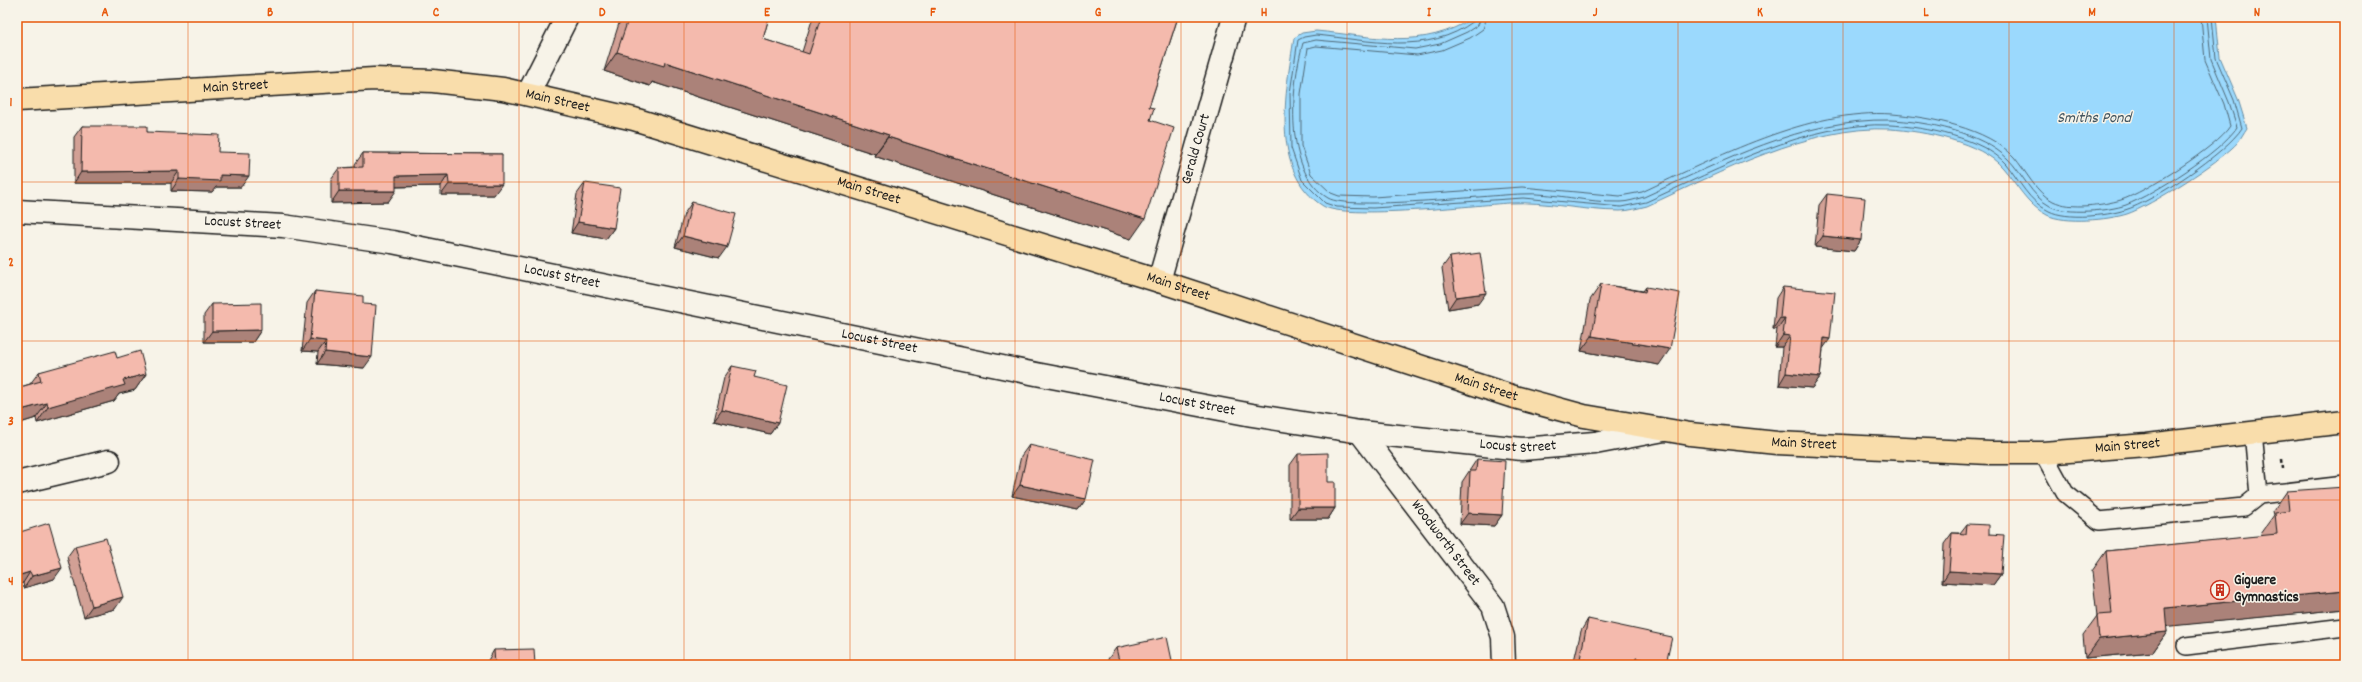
<svg xmlns="http://www.w3.org/2000/svg" width="2362" height="682" viewBox="0 0 2362 682" font-family="Dekko,sans-serif">
	<style>
		.water { fill: #9bd9fd; stroke: #688da3 }
		.lines { fill: none; stroke-linecap: round; stroke-linejoin: round }
		.shore { stroke: #4f6876; stroke-width: 1 }
		.lane-casing { stroke: #1c1c1c; stroke-width: 20 }
		.street-casing { stroke: #1c1c1c; stroke-width: 25 }
		.highway-casing { stroke: #1c1c1c; stroke-width: 25 }
		.path { stroke: #1c1c1c; stroke-width: 2.5; stroke-dasharray: 4 3; stroke-linecap: butt }
		.lane { stroke: #f7f3e8; stroke-width: 17 }
		.street { stroke: #f7f3e8; stroke-width: 22 }
		.highway { stroke: #f9ddab; stroke-width: 22 }
		.wall { fill: #d2a095; stroke: #1c1c1c }
		.shaded-wall { fill: #ab8279; stroke: #1c1c1c }
		.building { fill: #f4baad; stroke: #1c1c1c }
		.grid { fill: none; stroke: #e8590c; stroke-width: 1; stroke-opacity: 0.55 }
		.labels { text-anchor: middle; dominant-baseline: central; stroke-width: 3; stroke-linejoin: round; paint-order: stroke }
		.street-label { font-size: 15px; fill: #1c1c1c; stroke: #f7f3e8 }
		.poi-label { font-size: 15px; font-weight: bold; fill: #1c1c1c; stroke: #f7f3e8; text-anchor: start }
		.water-label { font-size: 16px; font-style: italic; fill: #425560; stroke: #f7f3e8 }
		.neatline { fill: none; stroke: #e8590c; stroke-width: 1.5 }
		.grid-label { font-size: 13px; text-anchor: middle; font-weight: bold; fill: #e8590c }
	</style>
	<rect width="100%" height="100%" fill="#f7f3e8"/>
	<filter id="ink" filterUnits="userSpaceOnUse"><feTurbulence type="fractalNoise" baseFrequency=".025" numOctaves="2"/><feDisplacementMap in="SourceGraphic" scale="8" xChannelSelector="R" yChannelSelector="G"/><feConvolveMatrix kernelMatrix="1 2 1 2 8 2 1 2 1" color-interpolation-filters="sRGB"/></filter>
	<g filter="url(#ink)">
		<path class="water" d="M1474,17H2216L2220,57L2238,99L2247,128C2244,132 2241,138 2238,142C2223,160 2149,207 2127,214C2108,220 2065,224 2047,215C2027,205 2017,184 2003,168C1981,142 1923,131 1890,129C1810,125 1719,173 1647,206C1638,208 1629,211 1620,211C1583,211 1546,201 1509,203C1476,205 1345,220 1323,206C1269,172 1286,90 1294,38L1302,33L1316,31C1373,36 1423,51 1474,17Z"/>
		<g class="lines">
			<g class="shore">
				<path d="M1476,17L1474,21C1428,56 1369,40 1316,35L1304,37L1298,40L1290,93L1291,148L1302,180L1325,203L1337,207L1373,208L1523,198L1621,207L1646,202C1719,169 1809,121 1890,125C1925,127 1983,138 2006,164C2019,180 2029,202 2049,211C2067,220 2106,216 2125,210C2153,202 2227,152 2242,128L2234,100L2216,58L2212,17"/>
				<path d="M1481,17L1478,25L1467,32L1440,44L1415,49L1316,40L1303,43C1291,87 1283,171 1328,198C1349,211 1488,195 1521,194C1554,192 1587,203 1620,202C1628,202 1636,199 1644,197C1721,162 1804,118 1890,120C1926,121 1982,133 2008,159C2023,174 2031,196 2050,206C2066,215 2109,211 2126,205C2154,194 2221,152 2237,127L2229,102L2211,59L2207,17"/>
				<path d="M1487,17L1483,29L1470,38L1442,50L1417,55L1316,46L1308,48L1301,94V146L1311,174L1331,193L1339,196L1373,197L1522,187L1620,196L1642,192C1715,158 1810,108 1892,114C1929,117 1988,128 2014,157C2026,171 2036,193 2053,201C2071,210 2103,205 2121,200C2144,193 2218,146 2230,126L2224,104L2205,60L2201,17"/>
			</g>
			<defs>
				<g id="lane">
					<path d="M2253,432L2259,495"/>
					<path d="M2043,453L2065,493L2099,521L2244,507L2259,495L2345,485"/>
					<path d="M2186,646L2345,627"/>
				</g>
				<g id="street">
					<path d="M528,94L567,17"/>
					<path id="s1" d="M17,211L283,226L392,242L1036,374L1252,415L1360,432L1522,449L1595,443L1664,430"/>
					<path id="s2" d="M1159,281L1234,17"/>
					<path id="s3" d="M1360,432L1493,606L1503,637L1504,665"/>
					<path d="M17,483L109,461"/>
				</g>
				<g id="highway">
					<path id="s4" d="M17,100L374,79L433,81L503,89L634,119L1159,281L1511,396L1584,416L1690,434L1777,443L1990,453H2043L2147,445L2345,422"/>
				</g>
			</defs>
			<use href="#lane" class="lane-casing"/>
			<use href="#street" class="street-casing"/>
			<use href="#highway" class="highway-casing"/>
			<path class="path" d="M2282,459L2283,469"/>
			<use href="#lane" class="lane"/>
			<use href="#street" class="street"/>
			<use href="#highway" class="highway"/>
		</g>
		<g class="wall">
			<path d="M621,17H769L763,39L802,52L813,17H1178L1149,107L1150,120L1131,239L874,156L875,154L652,82L650,86L604,71Z"/>
			<path d="M82,126L147,132L218,152L241,187H216L212,192L171,191V183H74V137Z"/>
			<path d="M363,153L502,154L494,195H441V186L396,187L388,202L331,203V179L339,168L355,167V164Z"/>
			<path d="M585,183L614,228L606,239L571,233L577,194Z"/>
			<path d="M1827,194L1861,240L1854,251L1815,247L1819,205Z"/>
			<path d="M692,202L719,258L675,247L684,214Z"/>
			<path d="M1450,257L1478,304L1448,309L1442,268Z"/>
			<path d="M1601,284L1643,291L1646,287L1659,365L1581,351L1590,300Z"/>
			<path d="M1783,287L1823,350L1820,377L1812,388L1779,385L1782,347H1775L1777,329H1773L1776,298Z"/>
			<path d="M315,291L363,304L364,368L317,364L318,352L302,351L307,303Z"/>
			<path d="M212,304L261,330L253,342H204V315Z"/>
			<path d="M117,358L146,374L135,390L119,394L114,401L37,423L36,418L17,424V388L30,384L39,372Z"/>
			<path d="M732,366L754,377L778,423L770,434L714,421L724,378Z"/>
			<path d="M1029,445L1086,499L1078,510L1012,496L1021,456Z"/>
			<path d="M1298,454L1328,482L1335,508L1328,519H1290V465Z"/>
			<path d="M1477,459L1502,515L1494,526L1460,524L1462,482Z"/>
			<path d="M2287,491L2345,609L2166,626L2167,632L2153,652L2085,658L2083,635L2097,616L2092,571L2106,551L2262,536L2261,533L2274,515L2273,511Z"/>
			<path d="M1967,524L1989,534L2001,574L1993,585L1942,582L1944,544L1952,533H1960Z"/>
			<path d="M17,533L54,579L24,588L23,583Z"/>
			<path d="M75,546L115,609L84,617L67,557Z"/>
			<path d="M1588,619L1666,664V665H1573L1581,631Z"/>
			<path d="M1116,648L1173,665H1109L1108,659Z"/>
			<path d="M494,650L535,665H487V662Z"/>
		</g>
		<g class="shaded-wall">
			<path d="M617,52L665,62L889,135L875,154L652,82L650,86L604,71Z"/>
			<path d="M888,137L1145,219L1131,239L874,156Z"/>
			<path d="M179,171L171,183H74L81,172Z"/>
			<path d="M220,175L249,176L241,187H216L212,192L171,191L179,179Z"/>
			<path d="M448,175L441,186L388,187L396,176Z"/>
			<path d="M449,184H502L494,195H441Z"/>
			<path d="M339,191H396L388,202L331,203Z"/>
			<path d="M578,222L614,228L606,239L571,233Z"/>
			<path d="M683,236L727,247L719,258L675,247Z"/>
			<path d="M1823,236L1861,240L1854,251L1815,247Z"/>
			<path d="M1486,293L1478,304L1448,309L1456,297Z"/>
			<path d="M1780,318H1785L1777,329H1773Z"/>
			<path d="M261,330L253,342H204L212,331Z"/>
			<path d="M1783,335L1790,336L1782,347H1775Z"/>
			<path d="M1592,336L1670,349L1659,365L1581,351Z"/>
			<path d="M1824,338L1830,339L1822,350Z"/>
			<path d="M310,339L326,341L318,352L302,351Z"/>
			<path d="M325,352L372,357L364,368L317,364Z"/>
			<path d="M1786,373L1820,377L1812,388L1779,385Z"/>
			<path d="M146,374L135,390L119,394L114,401L37,423L48,407L123,380Z"/>
			<path d="M47,403L36,418L17,424V411Z"/>
			<path d="M722,410L778,423L770,434L714,421Z"/>
			<path d="M1020,485L1086,499L1078,510L1012,496Z"/>
			<path d="M1298,508H1335L1328,519H1290Z"/>
			<path d="M1468,513L1502,515L1494,526L1460,524Z"/>
			<path d="M62,568L54,579L24,588L32,576Z"/>
			<path d="M1949,571L2001,574L1993,585L1942,582Z"/>
			<path d="M30,572L23,583L17,585V576Z"/>
			<path d="M2345,591V609L2151,628L2165,608Z"/>
			<path d="M123,597L115,609L84,617L92,606Z"/>
			<path d="M2167,632L2153,652L2085,658L2099,639Z"/>
			<path d="M1636,658L1666,664V665H1631Z"/>
			<path d="M1580,659L1610,665H1576Z"/>
		</g>
		<g class="building">
			<path d="M629,17H769L763,39L809,54L821,17H1178L1149,107L1154,108L1150,120L1174,128L1145,219L888,137L889,135L665,62L664,66L617,52Z"/>
			<path d="M82,126H147V132L219,135L218,152L250,153L249,176L220,175V181L179,179V171L81,172Z"/>
			<path d="M363,153L502,154V184H449L448,175L396,176V191H339V168L363,167Z"/>
			<path d="M585,183L620,188L614,228L578,222Z"/>
			<path d="M1827,194L1865,198L1861,240L1823,236Z"/>
			<path d="M692,202L736,214L727,247L683,236Z"/>
			<path d="M1480,253L1486,293L1456,297L1450,257Z"/>
			<path d="M1601,284L1645,292L1646,287L1680,293L1670,349L1592,336Z"/>
			<path d="M1783,287L1835,292L1830,339L1824,338L1820,377L1786,373L1790,336L1783,335L1785,318H1780Z"/>
			<path d="M315,291L363,296V304L376,305L372,357L325,352L326,341L310,339Z"/>
			<path d="M261,303V330L212,331V304Z"/>
			<path d="M115,351L117,358L140,351L146,374L123,380L125,385L48,407L47,403L17,411V388L41,381L39,372Z"/>
			<path d="M732,366L756,371L754,377L787,385L778,423L722,410Z"/>
			<path d="M1029,445L1095,460L1086,499L1020,485Z"/>
			<path d="M1328,453V482H1335V508H1298V454Z"/>
			<path d="M1477,459L1505,461L1502,515L1468,513L1470,471H1476Z"/>
			<path d="M2345,487V591L2165,608L2167,632L2099,639L2097,615L2112,614L2106,551L2277,534L2275,513L2289,511L2287,491Z"/>
			<path d="M49,523L62,568L32,576L30,572L17,576V533Z"/>
			<path d="M1967,524L1989,525V534L2004,535L2001,574L1949,571L1952,533L1966,534Z"/>
			<path d="M106,538L123,597L92,606L75,546Z"/>
			<path d="M1588,619L1672,637L1666,664L1636,658L1634,665H1610L1580,659Z"/>
			<path d="M1167,637L1173,665H1120L1116,648Z"/>
			<path d="M534,649L535,665H495L494,650Z"/>
		</g>
	</g>
	<path class="grid" d="M188,17V665M353,17V665M519,17V665M684,17V665M850,17V665M1015,17V665M1181,17V665M1347,17V665M1512,17V665M1678,17V665M1843,17V665M2009,17V665M2174,17V665M17,182H2345M17,341H2345M17,500H2345"/>
	<defs>
		<symbol id="building-ring" viewBox="-11 -11 22 22"><circle r="9.5" fill="#f7f3e8" stroke="#c8321e" stroke-width="1.5"/><path d="M-4-6H4V6H1V3H-1V6H-4ZM-2.5-4.3h1.7v1.8h-1.7ZM.8-4.3h1.7v1.8H.8ZM-2.5-1h1.7V.8h-1.7ZM.8-1h1.7V.8H.8Z" fill="#c8321e"/></symbol>
	</defs>
	<g fill-rule="evenodd">
		<use href="#building-ring" x="2209" y="579" width="22" height="22"/>
	</g>
	<g class="labels">
		<g class="street-label">
			<text stroke="none"><textPath href="#s4" startOffset="219">Main Street</textPath></text>
			<text stroke="none"><textPath href="#s4" startOffset="543">Main Street</textPath></text>
			<text stroke="none"><textPath href="#s2" startOffset="137">Gerald Court</textPath></text>
			<text stroke="none"><textPath href="#s4" startOffset="867">Main Street</textPath></text>
			<text stroke="none"><textPath href="#s1" startOffset="226">Locust Street</textPath></text>
			<text stroke="none"><textPath href="#s1" startOffset="550">Locust Street</textPath></text>
			<text stroke="none"><textPath href="#s4" startOffset="1191">Main Street</textPath></text>
			<text stroke="none"><textPath href="#s1" startOffset="874">Locust Street</textPath></text>
			<text stroke="none"><textPath href="#s4" startOffset="1515">Main Street</textPath></text>
			<text stroke="none"><textPath href="#s1" startOffset="1198">Locust Street</textPath></text>
			<text stroke="none"><textPath href="#s1" startOffset="1522">Locust Street</textPath></text>
			<text stroke="none"><textPath href="#s4" startOffset="1839">Main Street</textPath></text>
			<text stroke="none"><textPath href="#s4" startOffset="2163">Main Street</textPath></text>
			<text stroke="none"><textPath href="#s3" startOffset="140">Woodworth Street</textPath></text>
		</g>
		<g class="poi-label">
			<text x="2234" y="581">Giguere<tspan x="2234" dy="17">Gymnastics</tspan></text>
		</g>
		<g class="water-label">
			<text x="2094" y="118">Smiths Pond</text>
		</g>
	</g>
	<rect width="2362" height="682" fill="none" stroke="#f7f3e8" stroke-width="44"/>
	<rect x="22" y="22" width="2318" height="638" class="neatline"/>
	<g class="grid-label">
		<text x="105" y="16">A</text>
		<text x="270" y="16">B</text>
		<text x="436" y="16">C</text>
		<text x="602" y="16">D</text>
		<text x="767" y="16">E</text>
		<text x="933" y="16">F</text>
		<text x="1098" y="16">G</text>
		<text x="1264" y="16">H</text>
		<text x="1429" y="16">I</text>
		<text x="1595" y="16">J</text>
		<text x="1760" y="16">K</text>
		<text x="1926" y="16">L</text>
		<text x="2092" y="16">M</text>
		<text x="2257" y="16">N</text>
		<text x="11" y="106">1</text>
		<text x="11" y="266">2</text>
		<text x="11" y="425">3</text>
		<text x="11" y="585">4</text>
	</g>
</svg>
